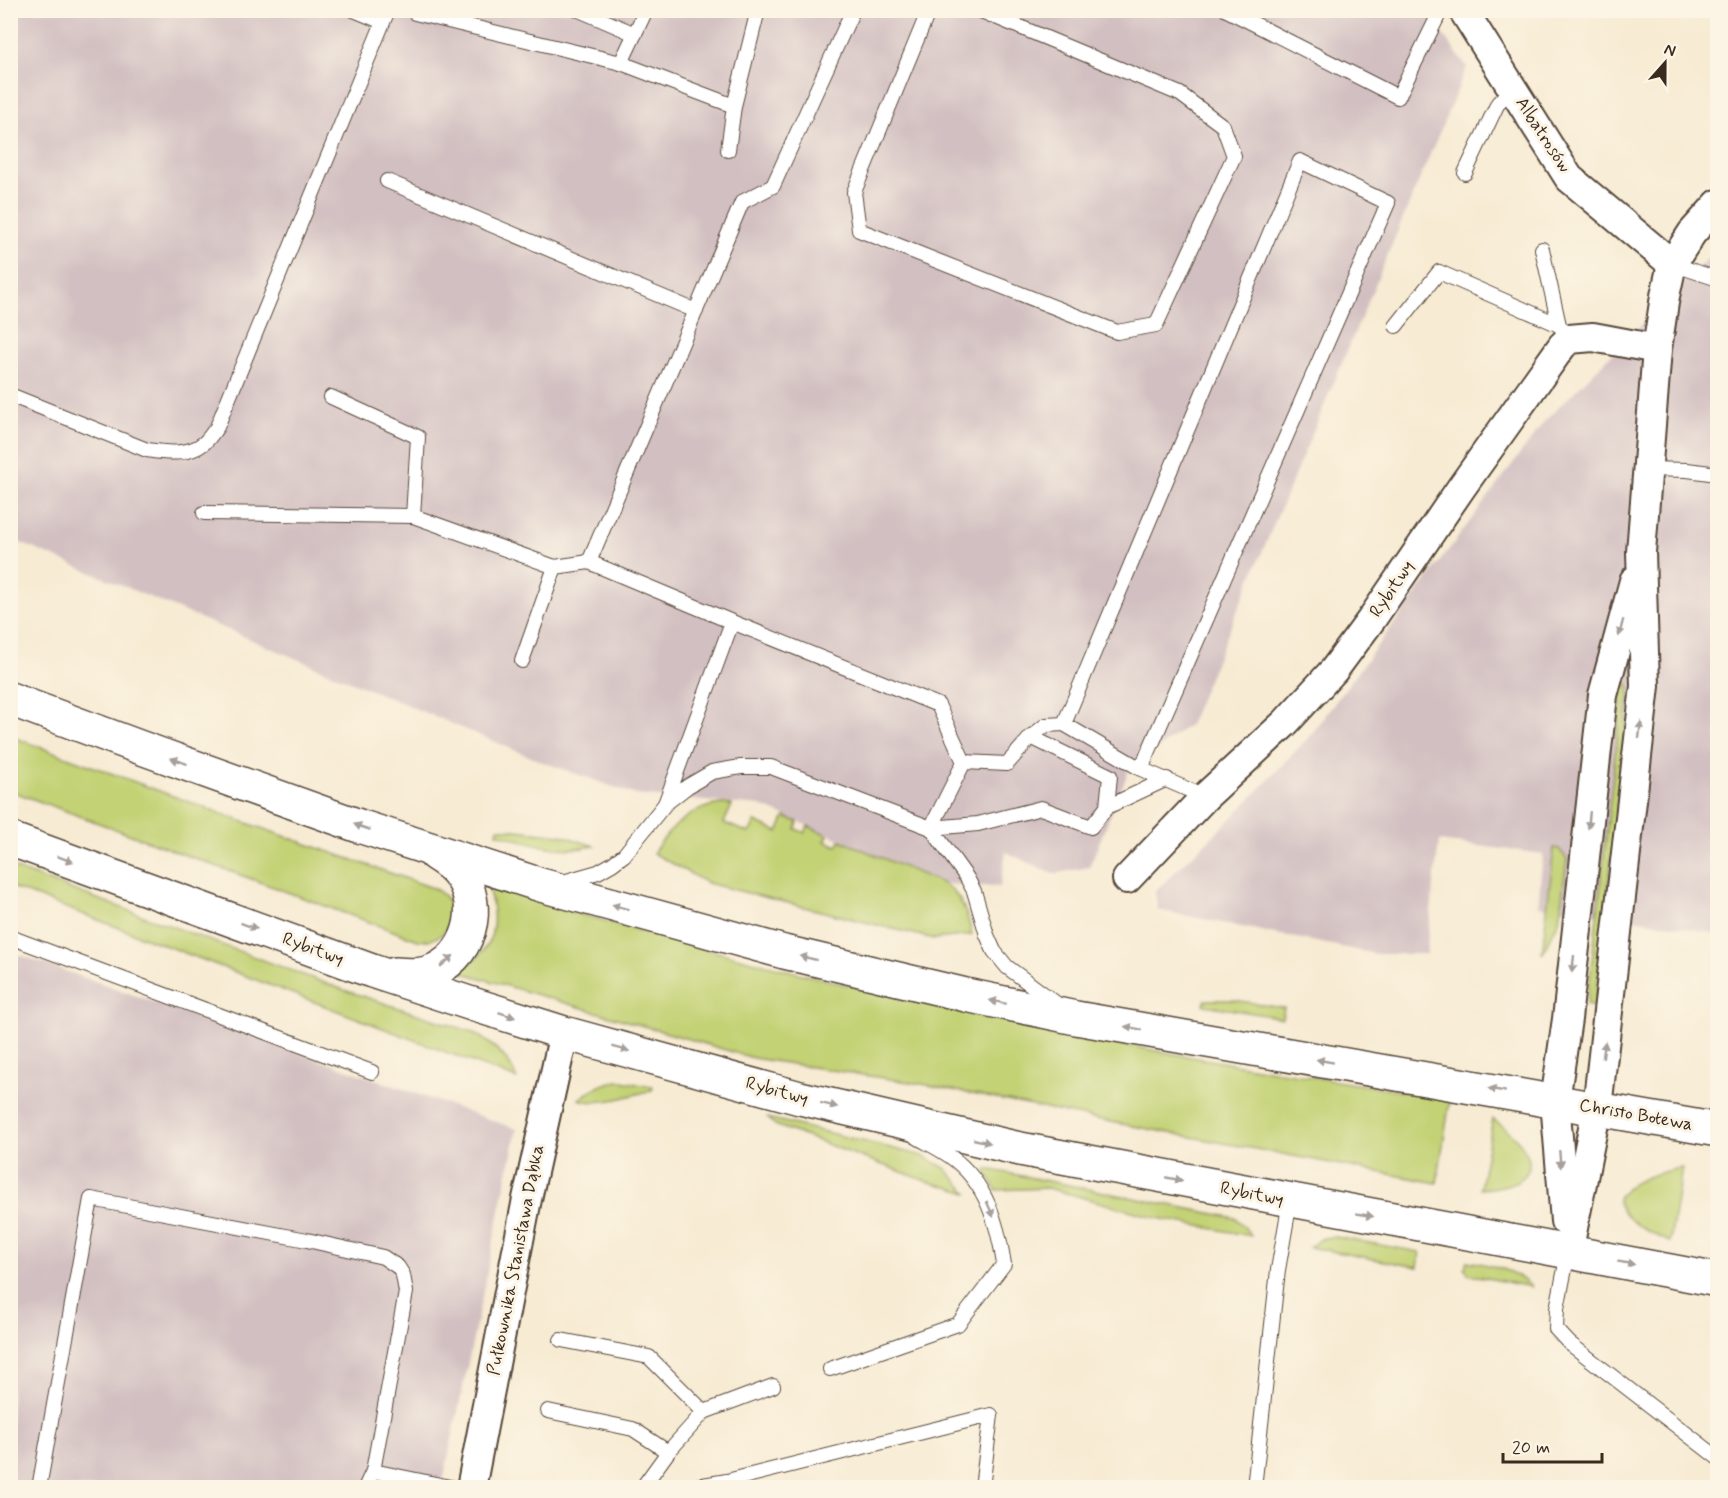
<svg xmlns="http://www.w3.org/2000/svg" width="1728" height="1498" viewBox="0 0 1728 1498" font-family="Mynerve,sans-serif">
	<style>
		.industrial { fill: #d2bfc1 }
		.green { fill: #c3d275; stroke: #7f7e4a; stroke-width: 1.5 }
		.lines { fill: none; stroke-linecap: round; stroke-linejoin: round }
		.service-casing { stroke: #574739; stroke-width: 16 }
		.minor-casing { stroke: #574739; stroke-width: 32 }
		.primary-casing { stroke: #574739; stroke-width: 36 }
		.service { stroke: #fff; stroke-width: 14 }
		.minor { stroke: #fff; stroke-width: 28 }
		.primary { stroke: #fff; stroke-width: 33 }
		.oneway { fill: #a79f9a }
		.labels { text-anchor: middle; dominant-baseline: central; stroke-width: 6; stroke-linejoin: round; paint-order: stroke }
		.street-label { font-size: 18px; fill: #3b2a1e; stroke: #fcf5e5 }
	</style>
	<rect width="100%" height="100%" fill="#fcf5e5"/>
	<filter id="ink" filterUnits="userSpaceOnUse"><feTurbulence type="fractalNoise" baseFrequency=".0167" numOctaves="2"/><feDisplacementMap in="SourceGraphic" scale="12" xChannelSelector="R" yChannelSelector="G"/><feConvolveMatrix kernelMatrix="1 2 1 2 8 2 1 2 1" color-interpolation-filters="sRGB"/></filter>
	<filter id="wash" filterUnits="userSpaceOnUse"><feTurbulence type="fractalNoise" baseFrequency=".008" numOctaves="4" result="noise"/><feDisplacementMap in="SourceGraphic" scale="24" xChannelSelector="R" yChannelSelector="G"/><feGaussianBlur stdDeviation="1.35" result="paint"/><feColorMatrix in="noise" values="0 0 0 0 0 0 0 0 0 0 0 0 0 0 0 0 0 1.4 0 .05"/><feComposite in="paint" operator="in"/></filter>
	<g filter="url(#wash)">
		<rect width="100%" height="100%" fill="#f7ebd3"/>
		<g class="industrial">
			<path d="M1425,10L1467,67L1189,725L1129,770L1089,867L1053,874L1006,852L1000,887L947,884L761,806L636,795L543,762L11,539L10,11Z"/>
			<path d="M1709,257L1717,258V934L1667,924L1538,906L1543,854L1439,841L1426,954H1376L1158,910L1155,891L1229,821L1310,736L1544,422Z"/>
			<path d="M11,952L517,1129L442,1487L11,1488Z"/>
		</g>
		<g class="green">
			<path d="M1626,683L1630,687L1595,1007L1587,1005L1623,686Z"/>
			<path d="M10,736L241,821L433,888C466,904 453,944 418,940L11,791Z"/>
			<path d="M723,804L732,805L724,823L749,833L755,822L778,832L785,817L798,822L796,829L805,833L808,826L828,835L825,841L837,846L840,840L942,883C961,893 968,915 972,935L934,939L707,883L653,853C669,829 692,806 723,804Z"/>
			<path d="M498,828L561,835L594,846C560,854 529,843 497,833Z"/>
			<path d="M1554,848L1559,849L1567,859L1559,921L1542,954Z"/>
			<path d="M11,867L344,990L472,1032C493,1044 508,1056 517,1079L11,887Z"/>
			<path d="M491,888C692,948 894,1001 1099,1040C1215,1063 1333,1080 1450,1099L1437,1183L1111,1122L928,1085L753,1058L463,973V969C494,947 499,927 489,891Z"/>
			<path d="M1205,1000H1234L1284,1008L1282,1018L1204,1005Z"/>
			<path d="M622,1081L653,1087L652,1090C632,1095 598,1107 579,1099C593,1089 605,1081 622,1081Z"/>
			<path d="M768,1118L923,1156L945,1168L968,1193L926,1181L775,1125Z"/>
			<path d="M1493,1119C1539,1151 1548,1185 1480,1189Z"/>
			<path d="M1682,1168L1670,1242C1654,1235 1617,1218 1618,1198C1627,1180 1664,1171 1682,1168Z"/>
			<path d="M987,1169L1235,1218L1243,1225L1251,1236L1157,1218L1048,1188L996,1190L986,1171Z"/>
			<path d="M1336,1237L1420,1252L1418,1267L1309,1247L1323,1238Z"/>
			<path d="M1467,1261C1491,1265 1513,1268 1531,1287L1468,1274L1465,1268Z"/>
		</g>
	</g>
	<g filter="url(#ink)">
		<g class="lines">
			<defs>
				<g id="service">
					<path d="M354,10L383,22"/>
					<path d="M579,10L635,34"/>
					<path d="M646,10L621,63L734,106L758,10"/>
					<path d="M929,10L854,192L859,230L1117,332L1156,325L1234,156L1223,126L1180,94L979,10"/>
					<path d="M1227,10L1398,97L1441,10"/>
					<path d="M415,13L621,63"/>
					<path d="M728,150L734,106"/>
					<path d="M1465,173L1498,103L1512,88"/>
					<path d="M387,181L696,311"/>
					<path d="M1542,249L1559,325L1563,330"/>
					<path d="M1672,264L1718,279"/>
					<path d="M1396,326L1439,272L1559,325"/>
					<path d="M10,395L147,450C166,453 188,456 204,443C209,439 213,432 217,427L388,10"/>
					<path d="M331,397L418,437L413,516L555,567L589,562"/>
					<path d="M1649,469L1687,470L1718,474"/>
					<path d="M204,513L413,516"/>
					<path d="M732,622L938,705L964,762"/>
					<path d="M522,661L555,567"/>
					<path d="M1031,737L1110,776L1107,807L1091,827L1041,808L978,824L931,828L964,762L1007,764Z"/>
					<path d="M1031,737L1046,725L1064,724"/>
					<path d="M1141,769L1388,203L1300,161L1064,724L1141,769L1205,797"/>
					<path d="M665,804L732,622L589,562L742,202L773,186L853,10"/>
					<path d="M1107,807L1167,779"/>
					<path d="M563,882L598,872L612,864L624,855L665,804L688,786L712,772L741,767H771L931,828L967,878L974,891L987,935L994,951L1007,967L1057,1004"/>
					<path d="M10,937L372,1072"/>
					<path d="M1568,1253L1557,1309L1556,1329L1569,1343L1718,1458"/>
					<path d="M561,1340L649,1357L704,1412"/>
					<path d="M830,1369L958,1324L1004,1264C998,1224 986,1182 951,1157C940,1149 927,1143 915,1136"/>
					<path d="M548,1411L633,1429L668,1452"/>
					<path d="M373,1471L455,1488"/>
					<path d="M39,1488L91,1199L307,1240L383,1257L398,1267L403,1275L406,1292L373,1471L365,1488"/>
					<path d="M642,1488L668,1452L704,1412L773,1386"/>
					<path d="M685,1488L727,1481L991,1415L982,1488"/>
					<path d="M1254,1488L1278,1270L1290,1201"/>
				</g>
				<g id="minor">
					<path d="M1463,10L1569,178L1672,264"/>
					<path d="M1127,879L1205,797L1285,723L1334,670L1371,620L1461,488L1562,346L1569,339L1593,337L1657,349"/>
					<path d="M1565,1221L1555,1101L1567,1019L1603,695L1634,581"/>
					<path d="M1568,1253L1597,1108L1645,686L1641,552L1657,349L1665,296L1672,264L1692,233L1718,204"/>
					<path d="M471,1488L527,1199L564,1033"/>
				</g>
				<g id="primary">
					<path d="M10,699L139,747L359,826L541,885L784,952L966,995L1076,1018L1718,1130"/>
					<path d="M10,839L372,971L469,1003L564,1033L800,1098L1020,1149L1718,1280"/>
					<path d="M395,974C405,975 416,976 427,973C469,961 486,905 457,871C451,864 443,859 435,854"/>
				</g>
			</defs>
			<use href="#service" class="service-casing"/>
			<use href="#minor" class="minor-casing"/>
			<use href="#primary" class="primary-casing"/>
			<use href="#service" class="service"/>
			<use href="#minor" class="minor"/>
			<use href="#primary" class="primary"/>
		</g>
		<defs><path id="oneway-solid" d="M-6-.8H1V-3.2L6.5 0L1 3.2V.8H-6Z" transform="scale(1.5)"/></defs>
		<g class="oneway">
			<use href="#oneway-solid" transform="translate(1621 628) rotate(105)"/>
			<use href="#oneway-solid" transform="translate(1640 730) rotate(-83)"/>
			<use href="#oneway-solid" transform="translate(179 761) rotate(-160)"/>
			<use href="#oneway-solid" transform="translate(1589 820) rotate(96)"/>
			<use href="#oneway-solid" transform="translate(362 827) rotate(-161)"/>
			<use href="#oneway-solid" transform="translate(65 859) rotate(20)"/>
			<use href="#oneway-solid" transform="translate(620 907) rotate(-165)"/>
			<use href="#oneway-solid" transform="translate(249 926) rotate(20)"/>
			<use href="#oneway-solid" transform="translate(808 958) rotate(-167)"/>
			<use href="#oneway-solid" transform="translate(447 961) rotate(-40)"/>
			<use href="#oneway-solid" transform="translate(1573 964) rotate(97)"/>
			<use href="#oneway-solid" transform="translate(998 1002) rotate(-168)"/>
			<use href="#oneway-solid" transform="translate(507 1015) rotate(18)"/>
			<use href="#oneway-solid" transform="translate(1133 1028) rotate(-170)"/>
			<use href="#oneway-solid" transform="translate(621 1049) rotate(15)"/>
			<use href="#oneway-solid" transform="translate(1604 1050) rotate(-82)"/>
			<use href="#oneway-solid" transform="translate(1325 1061) rotate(-170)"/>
			<use href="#oneway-solid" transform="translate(1497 1090) rotate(-170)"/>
			<use href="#oneway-solid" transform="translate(829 1105) rotate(14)"/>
			<use href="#oneway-solid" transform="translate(982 1141) rotate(13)"/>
			<use href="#oneway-solid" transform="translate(1560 1159) rotate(85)"/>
			<use href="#oneway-solid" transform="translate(1174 1179) rotate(11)"/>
			<use href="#oneway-solid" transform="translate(990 1209) rotate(66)"/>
			<use href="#oneway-solid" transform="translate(1365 1215) rotate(10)"/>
			<use href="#oneway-solid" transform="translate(1626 1263) rotate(10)"/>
		</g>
	</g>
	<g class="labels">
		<g class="street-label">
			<text transform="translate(1543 135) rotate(57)">Albatrosów</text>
			<text transform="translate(1392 589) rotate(-56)">Rybitwy</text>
			<text transform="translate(313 949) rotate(20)">Rybitwy</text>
			<text transform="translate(777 1091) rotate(15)">Rybitwy</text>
			<text transform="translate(1636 1115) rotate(10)">Christo Botewa</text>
			<text transform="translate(1252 1194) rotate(11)">Rybitwy</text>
			<text transform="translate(516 1260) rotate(-79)">Pułkownika Stanisława Dąbka</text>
		</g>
	</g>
	<rect width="1728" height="1498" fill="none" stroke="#fcf5e5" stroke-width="36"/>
	<g transform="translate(1665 63) rotate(21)" stroke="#fcf5e5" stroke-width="4.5" paint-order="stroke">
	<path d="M0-4.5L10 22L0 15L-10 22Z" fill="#3b2a1e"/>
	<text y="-9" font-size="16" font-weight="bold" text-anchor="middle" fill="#3b2a1e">N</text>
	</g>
	<path d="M1503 1453v9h99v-9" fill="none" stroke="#3b2a1e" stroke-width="3"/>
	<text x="1512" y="1453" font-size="18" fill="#3b2a1e" stroke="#fcf5e5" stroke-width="4.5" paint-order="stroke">20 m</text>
</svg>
